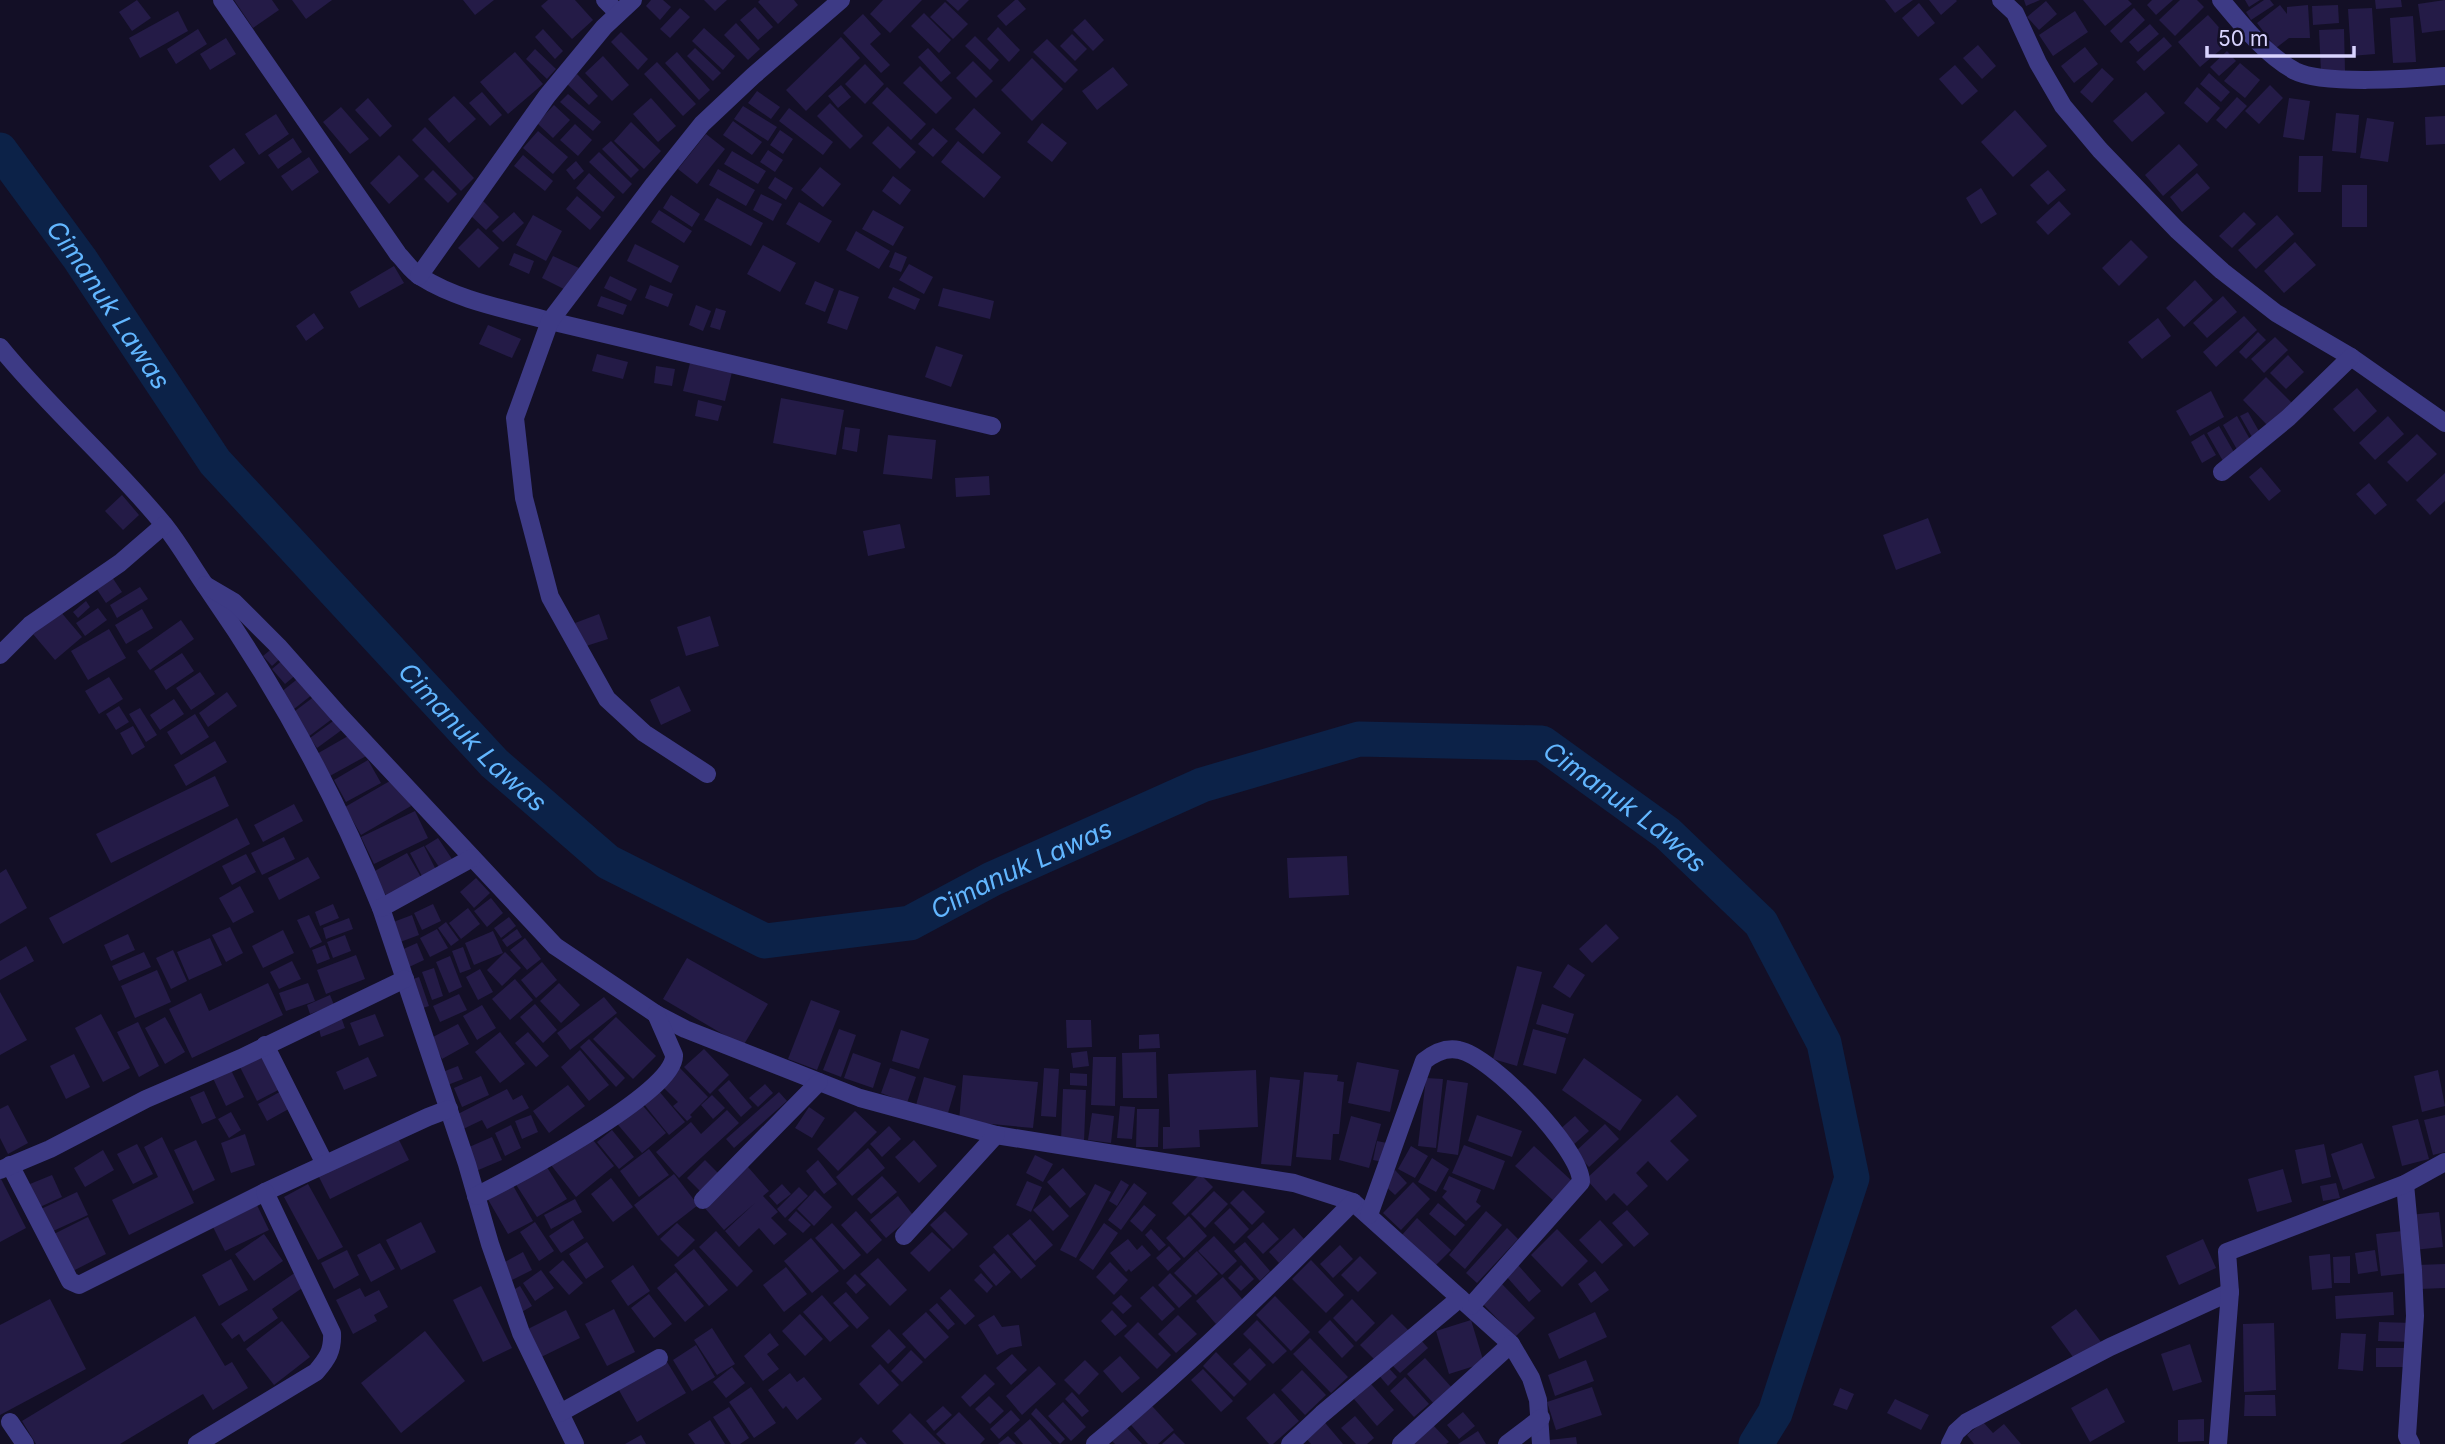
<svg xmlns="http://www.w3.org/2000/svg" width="2445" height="1444" viewBox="0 0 2445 1444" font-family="Inter,sans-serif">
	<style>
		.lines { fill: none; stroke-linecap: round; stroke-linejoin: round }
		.river { stroke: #0c2248; stroke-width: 35 }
		.building { fill: #241b47 }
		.street { stroke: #3d3a85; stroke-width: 18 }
		.labels { text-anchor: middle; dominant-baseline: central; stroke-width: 7; stroke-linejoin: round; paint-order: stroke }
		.water-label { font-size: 26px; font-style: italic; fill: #62b6ff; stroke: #130f26 }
	</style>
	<rect width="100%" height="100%" fill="#130f26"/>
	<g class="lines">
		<path class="river" id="s1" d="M0,150L80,259L215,462L494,763L608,862L765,941L910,923L992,879L1202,785L1359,739L1542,743L1667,833L1761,923L1824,1043L1852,1178L1775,1413L1756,1444"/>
	</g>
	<g class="building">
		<path d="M137,0L151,18L132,31L119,12Z"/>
		<path d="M234,0H272L279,10L253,28Z"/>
		<path d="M292,0H332L306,19Z"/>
		<path d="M463,0H494L475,15Z"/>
		<path d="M548,0H575L593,20L572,39L541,6Z"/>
		<path d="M651,0H663L671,7L660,20L646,6Z"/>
		<path d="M704,0H727L715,11Z"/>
		<path d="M760,0H794L798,5L778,24L758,2Z"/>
		<path d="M883,0H922L890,33L870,14Z"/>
		<path d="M946,0H969L958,11Z"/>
		<path d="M1015,0H1018L1026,9L1006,26L997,16Z"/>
		<path d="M1885,0H1913L1895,13Z"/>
		<path d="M1929,0H1956L1957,1L1941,15Z"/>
		<path d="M2024,0H2040L2026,6Z"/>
		<path d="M2083,0H2128L2132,4L2105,26Z"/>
		<path d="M2152,0H2173L2156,15L2147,5Z"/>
		<path d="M2180,0H2197L2204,7L2175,36L2159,20Z"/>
		<path d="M2245,0H2260L2249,7Z"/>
		<path d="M2264,0H2270L2274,5L2251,20L2246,12Z"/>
		<path d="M2375,0H2401L2402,7L2376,9Z"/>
		<path d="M2445,0V30L2422,33L2418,4Z"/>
		<path d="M2046,1L2057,14L2039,30L2027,17Z"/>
		<path d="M945,2L968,24L953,39L930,17Z"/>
		<path d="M1919,3L1935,23L1918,37L1902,18Z"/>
		<path d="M2280,5L2287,14V7L2308,5L2310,38H2289L2276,48L2257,23Z"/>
		<path d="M2338,5L2339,23L2313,25L2312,6Z"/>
		<path d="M755,7L773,27L758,40L740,20Z"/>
		<path d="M680,8L690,17L670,38L660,29Z"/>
		<path d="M2134,8L2145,20L2121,43L2110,31Z"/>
		<path d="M2372,8L2375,54L2351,56L2348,9Z"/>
		<path d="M178,11L188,31L140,58L129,38Z"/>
		<path d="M2075,11L2088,32L2053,56L2039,35Z"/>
		<path d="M924,13L951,40L939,53L911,26Z"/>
		<path d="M863,14L881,34L870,44L890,65L881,73L843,33Z"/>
		<path d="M2208,15L2231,41L2200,67L2178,42Z"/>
		<path d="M2413,16L2416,62L2393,63L2390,18Z"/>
		<path d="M1085,19L1104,40L1093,51L1073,30Z"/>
		<path d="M736,23L760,49L748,60L724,35Z"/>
		<path d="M2150,24L2159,34L2138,52L2129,42Z"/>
		<path d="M998,27L1020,50L1009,62L987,39Z"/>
		<path d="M704,28L735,56L723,70L692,41Z"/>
		<path d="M198,29L207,44L176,64L167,49Z"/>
		<path d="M543,29L563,51L555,59L535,37Z"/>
		<path d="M2344,29L2345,71L2321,72L2319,30Z"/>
		<path d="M621,32L648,59L638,70L611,42Z"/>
		<path d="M1072,34L1087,49L1075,61L1060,46Z"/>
		<path d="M975,36L999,60L990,70L965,46Z"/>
		<path d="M841,37L860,58L806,111L786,90Z"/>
		<path d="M2164,37L2172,46L2144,71L2136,62Z"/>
		<path d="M226,38L236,54L210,70L200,54Z"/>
		<path d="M1047,39L1078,70L1065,83L1033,52Z"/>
		<path d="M1978,45L1996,66L1982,79L1963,58Z"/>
		<path d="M2085,47L2098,64L2074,83L2061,66Z"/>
		<path d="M695,48L721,73L713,81L687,56Z"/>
		<path d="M928,48L951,73L941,82L918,57Z"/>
		<path d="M535,49L556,69L547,79L526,59Z"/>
		<path d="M2227,51L2236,61L2219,76L2210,67Z"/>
		<path d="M515,52L543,84L508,114L480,82Z"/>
		<path d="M677,52L710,90L699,100L665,63Z"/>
		<path d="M603,56L629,85L612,101L585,73Z"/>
		<path d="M1032,58L1063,89L1032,121L1001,90Z"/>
		<path d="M973,61L993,81L976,98L956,78Z"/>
		<path d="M657,62L696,104L683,116L644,74Z"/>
		<path d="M2240,63L2260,80L2245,98L2224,81Z"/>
		<path d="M865,64L884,84L865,104L845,84Z"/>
		<path d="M1955,65L1978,91L1962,105L1939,79Z"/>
		<path d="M920,66L952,98L936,114L903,83Z"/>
		<path d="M1113,67L1128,85L1097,110L1082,91Z"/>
		<path d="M2102,68L2114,79L2092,103L2080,92Z"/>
		<path d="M2209,73L2230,92L2221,102L2200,84Z"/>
		<path d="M577,74L598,96L589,105L567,84Z"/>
		<path d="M841,85L851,97L838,108L828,96Z"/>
		<path d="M2270,85L2283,98L2259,124L2245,111Z"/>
		<path d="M887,87L926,124L911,140L872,103Z"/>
		<path d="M2197,87L2220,108L2207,123L2184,103Z"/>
		<path d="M757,91L780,107L771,119L748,103Z"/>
		<path d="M482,92L502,115L490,126L469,103Z"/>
		<path d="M2146,92L2165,113L2132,142L2113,121Z"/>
		<path d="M568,94L601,122L593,131L560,102Z"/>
		<path d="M454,96L476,119L449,143L428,119Z"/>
		<path d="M2237,97L2247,106L2226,129L2216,120Z"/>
		<path d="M368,98L392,126L380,137L355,110Z"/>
		<path d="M651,98L676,126L658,142L633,114Z"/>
		<path d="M2289,98L2310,101L2304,140L2283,137Z"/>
		<path d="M830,103L863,136L850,149L817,116Z"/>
		<path d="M554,105L570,120L553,138L537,123Z"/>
		<path d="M743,106L777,127L768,141L734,119Z"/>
		<path d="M341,107L369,139L350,154L323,122Z"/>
		<path d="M789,108L833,142L823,155L779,121Z"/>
		<path d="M974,108L1001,133L983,154L955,129Z"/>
		<path d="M2015,110L2047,146L2013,177L1981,142Z"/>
		<path d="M2336,113L2359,115L2356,153L2332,151Z"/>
		<path d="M276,114L289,134L259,155L245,134Z"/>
		<path d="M2445,116V144L2426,145L2425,117Z"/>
		<path d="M2367,118L2394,122L2388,162L2360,158Z"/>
		<path d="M733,121L762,142L752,155L723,135Z"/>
		<path d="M631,122L661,151L644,169L614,141Z"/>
		<path d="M1042,123L1067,143L1052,162L1027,142Z"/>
		<path d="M575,124L592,140L578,156L560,140Z"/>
		<path d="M888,126L916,152L900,169L872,143Z"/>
		<path d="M425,127L474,178L461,191L412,140Z"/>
		<path d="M933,128L948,141L933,157L918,144Z"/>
		<path d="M780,130L793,139L783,154L770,145Z"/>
		<path d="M538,131L568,157L553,174L523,148Z"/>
		<path d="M706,134L725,149L697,184L678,169Z"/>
		<path d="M293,138L302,152L278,169L268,155Z"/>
		<path d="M611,141L639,170L631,178L602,149Z"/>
		<path d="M958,141L1001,177L984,198L941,162Z"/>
		<path d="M2179,144L2198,165L2163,196L2145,175Z"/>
		<path d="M234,148L245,163L220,181L209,166Z"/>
		<path d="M768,150L783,160L775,172L760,162Z"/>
		<path d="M732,151L766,171L758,184L724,164Z"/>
		<path d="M599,152L632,184L623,194L589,162Z"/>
		<path d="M399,155L419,176L389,204L370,183Z"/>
		<path d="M523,155L553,181L545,191L514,166Z"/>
		<path d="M2299,156H2323L2321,192H2298Z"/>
		<path d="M309,157L319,172L292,191L281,176Z"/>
		<path d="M576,161L584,171L574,180L566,170Z"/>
		<path d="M820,167L841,184L823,207L801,190Z"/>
		<path d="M718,169L755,190L746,206L709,185Z"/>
		<path d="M433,170L457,194L448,203L424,179Z"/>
		<path d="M2048,170L2066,190L2048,205L2030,185Z"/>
		<path d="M589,173L615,197L603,212L576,188Z"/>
		<path d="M2197,173L2210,188L2182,212L2170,197Z"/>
		<path d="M893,176L911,190L900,205L882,191Z"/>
		<path d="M775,177L793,188L786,200L768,188Z"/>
		<rect x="2342" y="185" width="25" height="42"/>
		<path d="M1981,188L1997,214L1981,224L1966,198Z"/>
		<path d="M761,194L782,204L773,221L753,210Z"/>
		<path d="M671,195L700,214L692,227L663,208Z"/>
		<path d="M577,196L601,217L590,230L566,209Z"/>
		<path d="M717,198L763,223L751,246L704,220Z"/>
		<path d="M483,201L499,217L486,230L469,214Z"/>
		<path d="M2059,201L2071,214L2048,235L2036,222Z"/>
		<path d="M799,202L832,221L819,243L786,224Z"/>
		<path d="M659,210L692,231L684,243L651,222Z"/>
		<path d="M873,210L904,227L893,246L862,229Z"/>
		<path d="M514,212L524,223L503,242L492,231Z"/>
		<path d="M2244,212L2256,224L2232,248L2219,236Z"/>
		<path d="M533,215L562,231L546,261L516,245Z"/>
		<path d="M2277,215L2294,234L2256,269L2238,250Z"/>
		<path d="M478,228L499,248L479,268L458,248Z"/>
		<path d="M856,231L890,251L879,269L846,250Z"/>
		<path d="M2131,240L2148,257L2119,286L2102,268Z"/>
		<path d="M2295,242L2316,265L2284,293L2264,271Z"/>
		<path d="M635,244L679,266L671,283L627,261Z"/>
		<path d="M763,245L796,263L780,292L747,274Z"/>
		<path d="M895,252L907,257L901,272L889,267Z"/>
		<path d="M514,253L534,261L529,274L509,265Z"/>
		<path d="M553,256L579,268L568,291L542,278Z"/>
		<path d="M909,264L933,277L924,294L899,280Z"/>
		<path d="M394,266L404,283L359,308L350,292Z"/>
		<path d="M610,276L637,289L631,301L604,288Z"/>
		<path d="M2195,280L2213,300L2184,327L2166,308Z"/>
		<path d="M815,281L834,289L825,312L805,304Z"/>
		<path d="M650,285L673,294L668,307L645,298Z"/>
		<path d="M893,287L920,299L915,310L888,298Z"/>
		<path d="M943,288L994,301L990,319L938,306Z"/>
		<path d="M839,290L859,297L847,330L827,323Z"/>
		<path d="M601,296L627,305L623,315L597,306Z"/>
		<path d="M2223,296L2237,312L2207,338L2193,323Z"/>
		<path d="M696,305L711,311L703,331L689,325Z"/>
		<path d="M716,308L726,311L720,330L710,327Z"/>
		<path d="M314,313L324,328L306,341L296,326Z"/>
		<path d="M2244,316L2257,330L2216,367L2203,352Z"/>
		<path d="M2158,318L2171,336L2142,359L2128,342Z"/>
		<path d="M488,325L521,339L512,358L479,344Z"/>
		<path d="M2258,332L2266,340L2246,359L2239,352Z"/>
		<path d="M2275,337L2288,350L2264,373L2251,359Z"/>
		<path d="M936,346L963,355L951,387L925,377Z"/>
		<path d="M597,354L628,362L623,379L592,371Z"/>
		<path d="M2288,355L2304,372L2286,389L2270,373Z"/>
		<path d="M690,363L732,372L725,401L683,391Z"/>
		<path d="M656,366L675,369L672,386L654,383Z"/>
		<path d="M2266,377L2293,404L2269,427L2243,400Z"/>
		<path d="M2357,388L2377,411L2354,432L2333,409Z"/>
		<path d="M2211,391L2224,417L2190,436L2176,411Z"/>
		<path d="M781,398L844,410L836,455L773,443Z"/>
		<path d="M698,400L722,406L718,421L695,416Z"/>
		<path d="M2248,412L2260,433L2252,437L2240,416Z"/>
		<path d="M2237,416L2253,445L2239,453L2223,425Z"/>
		<path d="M2388,416L2404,434L2375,460L2359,443Z"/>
		<path d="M2219,426L2235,454L2223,461L2207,433Z"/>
		<path d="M845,427L860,429L857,452L842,449Z"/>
		<path d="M2204,434L2216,455L2202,463L2191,442Z"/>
		<path d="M2417,434L2437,454L2407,482L2387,462Z"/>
		<path d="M888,435L936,440L932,479L883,474Z"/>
		<path d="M2261,467L2281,491L2269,501L2249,477Z"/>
		<path d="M2445,473V501L2430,515L2416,500Z"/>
		<path d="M989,476L990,495L956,497L955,478Z"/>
		<path d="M2369,483L2387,505L2375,515L2356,494Z"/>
		<path d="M122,495L139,515L123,530L105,511Z"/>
		<path d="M1928,518L1941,553L1896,570L1883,535Z"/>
		<path d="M900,524L905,548L868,556L863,531Z"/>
		<path d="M112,577L122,592L106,603L96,588Z"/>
		<path d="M140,587L148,599L117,618L110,605Z"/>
		<path d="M86,601L90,607L78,618L73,612Z"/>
		<path d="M98,608L107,620L85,636L76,623Z"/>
		<path d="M142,609L153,628L126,644L115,625Z"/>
		<path d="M60,611L82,637L55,660L33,634Z"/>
		<path d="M599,614L608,639L583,647L575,623Z"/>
		<path d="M710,616L719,646L686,656L677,627Z"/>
		<path d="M181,620L194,639L150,670L137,651Z"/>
		<path d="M109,629L126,658L88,680L71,651Z"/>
		<path d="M275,646L283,656L272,666L263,656Z"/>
		<path d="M182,653L194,671L166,690L154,671Z"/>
		<path d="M285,658L298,673L285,684L272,669Z"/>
		<path d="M200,672L215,694L191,710L176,688Z"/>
		<path d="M109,677L123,699L99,714L85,691Z"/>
		<path d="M300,677L313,694L294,709L281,692Z"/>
		<path d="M679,686L691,711L661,725L650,700Z"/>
		<path d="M227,692L237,706L208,727L199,713Z"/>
		<path d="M315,696L332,719L308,737L291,714Z"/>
		<path d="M174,699L184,714L160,730L150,715Z"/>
		<path d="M119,706L129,722L116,730L106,714Z"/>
		<path d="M140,708L157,735L146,742L129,714Z"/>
		<path d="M195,714L209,737L181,755L167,732Z"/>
		<path d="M336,719L343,729L317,748L310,738Z"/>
		<path d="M133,726L145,747L132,755L120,733Z"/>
		<path d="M355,732L368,755L328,777L315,755Z"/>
		<path d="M215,741L227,762L186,786L174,765Z"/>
		<path d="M368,760L381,783L346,802L334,780Z"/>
		<path d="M215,776L229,806L111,863L96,834Z"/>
		<path d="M395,778L411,806L361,835L345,807Z"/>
		<path d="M294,804L303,821L263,842L254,825Z"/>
		<path d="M415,811L428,838L374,864L361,837Z"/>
		<path d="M237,818L250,844L63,944L49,918Z"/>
		<path d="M284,837L295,859L262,875L251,853Z"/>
		<path d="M438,838L452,859L439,867L425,846Z"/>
		<path d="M424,846L436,870L423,878L410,853Z"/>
		<path d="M407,853L422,879L388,899L373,872Z"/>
		<path d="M246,854L256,872L232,885L222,866Z"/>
		<path d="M1347,856L1349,895L1289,898L1287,858Z"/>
		<path d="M308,857L320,878L279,900L268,878Z"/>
		<path d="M6,869L27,908L0,924V873Z"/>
		<path d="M476,878L490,893L474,908L460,892Z"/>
		<path d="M240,886L254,912L233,923L219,898Z"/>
		<path d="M491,898L503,913L487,927L474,911Z"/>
		<path d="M333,904L339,918L320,926L315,912Z"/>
		<path d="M433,904L441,921L422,930L414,913Z"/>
		<path d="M468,908L480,924L461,939L449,923Z"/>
		<path d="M309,915L322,942L310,948L297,920Z"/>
		<path d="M412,915L419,935L395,944L388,924Z"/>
		<path d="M509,917L516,926L501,938L494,928Z"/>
		<path d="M349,918L353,929L326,939L323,928Z"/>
		<path d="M446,922L459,940L451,946L438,928Z"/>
		<path d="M1606,924L1619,938L1592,963L1579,949Z"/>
		<path d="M230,927L243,953L226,962L212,935Z"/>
		<path d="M437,929L448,948L430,957L420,938Z"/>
		<path d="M517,929L522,937L507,947L502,940Z"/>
		<path d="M283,930L294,953L263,968L252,946Z"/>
		<path d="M493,931L503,953L474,965L465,943Z"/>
		<path d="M128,934L135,950L111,961L104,945Z"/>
		<path d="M345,935L351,951L333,958L327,942Z"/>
		<path d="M210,938L222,965L189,980L177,952Z"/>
		<path d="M525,938L541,959L527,970L510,950Z"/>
		<path d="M417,943L424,960L407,968L399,951Z"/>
		<path d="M325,945L330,959L317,964L312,950Z"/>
		<path d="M26,946L34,961L0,980V961Z"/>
		<path d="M463,947L471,969L460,973L452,951Z"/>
		<path d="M173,950L187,981L171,989L156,958Z"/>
		<path d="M144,952L151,967L119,981L112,966Z"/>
		<path d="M505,952L521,968L502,986L487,970Z"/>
		<path d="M356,955L365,979L326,994L317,970Z"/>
		<path d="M450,956L462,987L449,993L436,962Z"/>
		<path d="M687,958L768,1004L743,1046L663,999Z"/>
		<path d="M292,961L301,979L279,989L270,972Z"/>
		<path d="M542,962L557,980L536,998L521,980Z"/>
		<path d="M1568,964L1585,975L1570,998L1553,987Z"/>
		<path d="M1517,966L1542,972L1517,1066L1493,1059Z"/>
		<path d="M434,968L443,996L432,1000L422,972Z"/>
		<path d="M480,969L493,992L478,1000L466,977Z"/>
		<path d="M157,970L171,1002L135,1018L121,986Z"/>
		<path d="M419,977L429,1006L417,1010L407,981Z"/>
		<path d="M515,979L533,1000L510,1020L492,999Z"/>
		<path d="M268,983L283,1015L192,1058L169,1009L201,993L209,1011Z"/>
		<path d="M308,983L315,1001L286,1011L279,993Z"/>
		<path d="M559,983L580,1005L561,1023L540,1001Z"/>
		<path d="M0,992L27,1040L0,1055Z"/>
		<path d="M459,994L467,1010L440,1022L433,1006Z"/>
		<path d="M330,995L334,1005L310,1014L307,1005Z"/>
		<path d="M604,997L617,1013L570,1050L557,1033Z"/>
		<path d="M811,1000L840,1011L817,1070L788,1059Z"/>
		<path d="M535,1004L557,1030L543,1043L520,1017Z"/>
		<path d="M1542,1004L1574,1014L1568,1034L1536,1024Z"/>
		<path d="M482,1005L496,1028L477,1040L463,1016Z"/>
		<path d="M101,1014L130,1068L103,1082L75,1028Z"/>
		<path d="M340,1014L345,1028L321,1037L317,1022Z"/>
		<path d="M375,1014L384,1036L359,1046L350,1023Z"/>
		<path d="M165,1017L185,1052L165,1064L145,1028Z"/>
		<path d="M616,1017L656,1056L633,1079L593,1039Z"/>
		<path d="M1066,1020H1091L1092,1047L1067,1048Z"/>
		<path d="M138,1022L159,1066L139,1077L117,1032Z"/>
		<path d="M458,1024L469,1044L442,1059L431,1038Z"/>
		<path d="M839,1029L856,1035L841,1077L823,1070Z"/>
		<path d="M1533,1029L1566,1038L1556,1074L1523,1065Z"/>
		<path d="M901,1030L929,1039L919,1069L892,1061Z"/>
		<path d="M500,1032L525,1064L500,1083L475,1052Z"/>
		<path d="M528,1032L549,1056L536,1067L515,1043Z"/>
		<path d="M1159,1034L1160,1048L1139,1049V1035Z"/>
		<path d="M589,1039L625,1078L616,1087L580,1047Z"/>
		<path d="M704,1049L729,1075L710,1094L684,1067Z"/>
		<path d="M580,1050L609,1085L589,1101L561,1067Z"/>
		<path d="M266,1051L284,1087L257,1101L239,1065Z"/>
		<path d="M1087,1051L1089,1066L1073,1068L1071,1053Z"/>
		<path d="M1156,1052L1157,1098H1123L1122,1053Z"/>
		<path d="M853,1053L881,1063L873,1088L844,1078Z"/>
		<path d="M74,1054L90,1087L66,1099L50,1066Z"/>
		<path d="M368,1057L377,1076L344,1090L336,1072Z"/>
		<path d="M1093,1057H1116L1115,1106L1091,1105Z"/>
		<path d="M1584,1058L1642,1100L1620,1131L1562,1090Z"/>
		<path d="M1357,1062L1399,1070L1390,1112L1348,1103Z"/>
		<path d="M676,1064L708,1097L690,1115L692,1117L687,1121L673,1106L678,1102L658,1082Z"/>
		<path d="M458,1066L463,1079L445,1086L440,1073Z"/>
		<path d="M230,1068L244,1097L226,1106L212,1076Z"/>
		<path d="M890,1068L916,1077L907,1103L881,1093Z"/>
		<path d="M1044,1068L1059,1069L1056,1117L1041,1116Z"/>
		<path d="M1256,1070L1258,1127L1199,1130L1200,1147L1163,1149V1127H1170L1168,1074Z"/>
		<path d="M2438,1070L2445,1106L2422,1112L2414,1076Z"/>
		<path d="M1304,1072L1338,1075L1337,1081L1344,1082L1339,1134H1333L1331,1160L1296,1157Z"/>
		<path d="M1070,1073L1087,1074V1086L1070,1085Z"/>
		<path d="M963,1075L1038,1082L1033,1128L959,1121Z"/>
		<path d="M481,1076L489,1095L462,1107L454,1088Z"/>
		<path d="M924,1077L956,1086L948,1113L916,1105Z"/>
		<path d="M1270,1077L1300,1080L1291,1166L1261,1164Z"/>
		<path d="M1426,1078L1443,1079L1436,1148L1418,1146Z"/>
		<path d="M729,1080L752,1107L741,1117L718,1090Z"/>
		<path d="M1447,1080L1468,1083L1458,1155L1437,1152Z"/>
		<path d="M765,1084L773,1093L758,1107L749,1098Z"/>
		<path d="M568,1085L585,1106L549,1133L533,1111Z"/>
		<path d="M285,1089L294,1106L267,1121L258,1104Z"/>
		<path d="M507,1089L513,1100L522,1095L529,1108L487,1129L482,1120L459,1131L452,1117Z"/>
		<path d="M1063,1089L1086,1090L1084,1142L1061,1141Z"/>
		<path d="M658,1090L685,1122L669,1135L643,1103Z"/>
		<path d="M204,1091L216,1118L202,1124L190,1097Z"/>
		<path d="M779,1092L787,1101L734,1148L726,1139Z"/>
		<path d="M712,1095L725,1108L713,1119L701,1105Z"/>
		<path d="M1677,1095L1697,1116L1670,1141L1689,1160L1667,1181L1648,1161L1636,1173L1648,1186L1627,1206L1614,1193L1606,1201L1586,1179Z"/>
		<path d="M638,1100L666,1133L642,1153L614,1120Z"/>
		<path d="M8,1105L28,1143L8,1154L0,1138V1109Z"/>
		<path d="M1120,1106L1135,1107L1132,1139L1117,1138Z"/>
		<path d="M809,1107L825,1118L812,1138L795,1128Z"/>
		<path d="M1137,1109H1159L1158,1147H1136Z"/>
		<path d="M727,1110L739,1123L679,1178L656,1152L691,1122L701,1134Z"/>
		<path d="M855,1111L877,1132L838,1171L817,1149Z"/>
		<path d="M231,1112L241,1130L229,1138L218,1119Z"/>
		<path d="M1092,1113L1114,1116L1111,1143L1088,1140Z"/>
		<path d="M531,1115L538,1132L522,1139L515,1121Z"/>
		<path d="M1477,1115L1522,1131L1512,1157L1468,1141Z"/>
		<path d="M2445,1115V1152L2433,1155L2424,1120Z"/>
		<path d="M1351,1116L1381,1124L1369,1168L1339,1160Z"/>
		<path d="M1575,1116L1589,1131L1572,1146L1558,1131Z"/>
		<path d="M2418,1119L2429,1159L2402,1166L2392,1126Z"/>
		<path d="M1605,1124L1619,1139L1589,1167L1575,1152Z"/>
		<path d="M511,1125L521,1148L505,1156L495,1133Z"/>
		<path d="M889,1126L901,1139L882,1157L870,1144Z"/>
		<path d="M612,1130L634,1157L619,1169L597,1142Z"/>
		<path d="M245,1134L255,1165L231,1173L221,1143Z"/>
		<path d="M589,1135L614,1166L576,1197L551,1165Z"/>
		<path d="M397,1136L409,1160L330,1199L318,1175Z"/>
		<path d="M162,1137L194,1203L129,1235L112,1200L158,1177L144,1147Z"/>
		<path d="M492,1137L502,1160L476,1171L467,1148Z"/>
		<path d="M196,1140L215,1180L193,1191L174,1150Z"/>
		<path d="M914,1140L937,1166L919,1183L895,1157Z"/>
		<path d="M1377,1141L1392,1144L1388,1163L1373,1160Z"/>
		<path d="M2362,1143L2375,1178L2343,1190L2331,1154Z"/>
		<path d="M137,1144L153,1174L133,1184L117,1154Z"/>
		<path d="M2324,1144L2331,1177L2302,1184L2295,1150Z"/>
		<path d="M1464,1145L1505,1161L1494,1190L1452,1173Z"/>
		<path d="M1411,1146L1428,1156L1415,1178L1398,1169Z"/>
		<path d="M1534,1146L1572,1181L1554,1201L1515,1166Z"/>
		<path d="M868,1148L885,1168L852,1196L836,1177Z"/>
		<path d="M649,1149L669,1175L639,1197L620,1171Z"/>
		<path d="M103,1150L114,1170L85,1187L74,1168Z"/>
		<path d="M1035,1155L1053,1164L1043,1182L1026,1173Z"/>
		<path d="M1432,1158L1449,1169L1436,1192L1418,1182Z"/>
		<path d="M705,1160L720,1175L702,1193L687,1178Z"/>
		<path d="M818,1160L837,1184L824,1194L806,1171Z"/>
		<path d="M543,1161L567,1199L537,1217L513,1180Z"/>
		<path d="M748,1167L769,1191L763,1196L778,1212L771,1218L787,1234L774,1245L759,1228L739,1247L725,1231L755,1203L724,1230L703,1206Z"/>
		<path d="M1063,1168L1086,1194L1070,1208L1047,1182Z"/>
		<path d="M2283,1169L2292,1202L2257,1212L2248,1179Z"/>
		<path d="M1395,1170L1407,1183L1395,1195L1382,1183Z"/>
		<path d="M674,1174L698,1205L658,1236L634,1205Z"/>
		<path d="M1200,1174L1213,1187L1185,1216L1172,1203Z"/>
		<path d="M52,1175L62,1197L40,1207L30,1184Z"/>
		<path d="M882,1176L897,1192L871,1214L857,1199Z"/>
		<path d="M1449,1176L1481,1190L1476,1202L1481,1206L1466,1221L1442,1197L1447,1191L1443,1189Z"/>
		<path d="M0,1177L26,1228L0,1242Z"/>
		<path d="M611,1178L633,1207L613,1222L591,1194Z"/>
		<path d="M1121,1180L1129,1185L1117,1206L1109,1201Z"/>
		<path d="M1027,1181L1042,1187L1031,1212L1016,1205Z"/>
		<path d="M511,1182L533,1221L508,1234L486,1196Z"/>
		<path d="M1413,1182L1430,1199L1401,1230L1383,1213Z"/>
		<path d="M1134,1183L1147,1193L1121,1230L1108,1220Z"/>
		<path d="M2336,1183L2340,1198L2323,1201L2320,1186Z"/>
		<path d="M308,1184L343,1247L318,1260L284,1197Z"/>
		<path d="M782,1184L791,1194L777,1205L769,1196Z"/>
		<path d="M1095,1184L1111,1192L1076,1258L1060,1250Z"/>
		<path d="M799,1187L808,1196L785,1218L777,1209Z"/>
		<path d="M815,1190L832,1207L814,1226L797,1209Z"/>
		<path d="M1243,1190L1265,1212L1252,1225L1230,1203Z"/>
		<path d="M1214,1191L1228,1204L1205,1228L1191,1214Z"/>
		<path d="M77,1192L88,1215L51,1232L41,1209Z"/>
		<path d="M1050,1195L1069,1216L1053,1231L1033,1210Z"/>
		<path d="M898,1196L913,1215L886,1238L870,1220Z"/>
		<path d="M575,1199L582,1212L551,1229L544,1215Z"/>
		<path d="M255,1201L269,1230L225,1251L211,1223Z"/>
		<path d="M1438,1203L1465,1225L1455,1236L1429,1214Z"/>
		<path d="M1144,1205L1156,1215L1142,1232L1130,1221Z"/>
		<path d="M1230,1208L1249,1229L1234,1244L1214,1223Z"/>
		<path d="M1627,1210L1649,1234L1634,1247L1612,1223Z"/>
		<path d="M796,1211L811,1225L803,1233L788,1220Z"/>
		<path d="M856,1211L882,1240L867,1254L841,1225Z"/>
		<path d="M945,1211L968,1234L953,1249L930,1225Z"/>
		<path d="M1486,1211L1502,1225L1465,1269L1449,1255Z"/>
		<path d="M2439,1212L2443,1247L2413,1250L2409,1215Z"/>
		<path d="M1189,1216L1207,1236L1184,1258L1166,1238Z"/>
		<path d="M88,1217L106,1254L71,1272L52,1235Z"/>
		<path d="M1417,1218L1451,1250L1435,1266L1402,1235Z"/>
		<path d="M1030,1219L1053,1245L1035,1261L1012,1234Z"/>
		<path d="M573,1220L584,1238L561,1253L549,1236Z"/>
		<path d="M1600,1220L1623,1245L1602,1264L1579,1240Z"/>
		<path d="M421,1222L436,1252L401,1270L386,1240Z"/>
		<path d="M535,1222L554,1251L539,1261L520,1232Z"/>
		<path d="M1263,1222L1279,1239L1263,1254L1247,1237Z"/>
		<path d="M677,1223L695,1240L678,1257L660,1239Z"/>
		<path d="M832,1223L861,1255L844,1270L815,1238Z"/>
		<path d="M1104,1223L1118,1233L1093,1270L1079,1260Z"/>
		<path d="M1294,1228L1304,1239L1279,1263L1269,1252Z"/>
		<path d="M1507,1228L1518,1239L1477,1283L1466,1273Z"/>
		<path d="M1151,1229L1166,1245L1159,1251L1145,1235Z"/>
		<path d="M1557,1229L1588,1261L1562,1287L1531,1255Z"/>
		<path d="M716,1231L753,1271L737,1287L699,1247Z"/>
		<path d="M2403,1231L2408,1273L2381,1276L2376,1234Z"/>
		<path d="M932,1232L951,1250L929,1272L910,1253Z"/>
		<path d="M264,1234L283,1261L254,1281L235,1254Z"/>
		<path d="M1008,1234L1036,1266L1021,1279L993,1247Z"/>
		<path d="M1214,1236L1237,1261L1222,1275L1198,1251Z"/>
		<path d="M811,1238L839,1271L812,1293L784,1261Z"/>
		<path d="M1128,1239L1137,1250L1142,1245L1151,1255L1131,1272L1129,1269L1126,1272L1110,1253Z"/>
		<path d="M2203,1239L2216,1268L2179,1285L2166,1256Z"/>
		<path d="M587,1242L604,1267L586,1279L569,1254Z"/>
		<path d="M1245,1242L1270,1271L1260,1281L1234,1251Z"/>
		<path d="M380,1243L395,1269L371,1282L357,1255Z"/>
		<path d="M1340,1245L1353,1259L1333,1278L1320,1264Z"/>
		<path d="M1169,1246L1181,1259L1168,1271L1156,1258Z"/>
		<path d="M694,1249L728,1290L709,1306L674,1265Z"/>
		<path d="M347,1250L359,1275L334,1289L321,1263Z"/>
		<path d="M2375,1250L2378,1271L2358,1274L2355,1253Z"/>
		<path d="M1197,1251L1218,1274L1196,1295L1174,1273Z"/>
		<path d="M523,1252L532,1270L512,1280L503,1263Z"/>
		<path d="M994,1253L1011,1272L996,1286L979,1266Z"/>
		<path d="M2330,1254L2332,1288L2312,1290L2309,1256Z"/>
		<path d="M1360,1256L1377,1273L1358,1292L1341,1275Z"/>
		<path d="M2350,1256V1283H2334L2333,1257Z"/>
		<path d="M878,1258L907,1290L890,1306L860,1274Z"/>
		<path d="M231,1259L248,1290L219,1306L202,1275Z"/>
		<path d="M563,1260L583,1283L569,1295L549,1272Z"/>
		<path d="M1311,1260L1344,1295L1326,1313L1292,1279Z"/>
		<path d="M1110,1262L1128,1280L1114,1295L1096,1277Z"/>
		<path d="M2445,1264V1288L2419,1289L2417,1265Z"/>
		<path d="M633,1265L650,1291L628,1306L611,1281Z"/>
		<path d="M1241,1265L1254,1279L1241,1291L1228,1278Z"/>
		<path d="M1518,1265L1541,1291L1529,1302L1506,1276Z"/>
		<path d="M786,1267L807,1294L784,1312L763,1285Z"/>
		<path d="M541,1270L554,1288L535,1301L523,1283Z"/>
		<path d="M1595,1271L1609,1290L1591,1303L1578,1284Z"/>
		<path d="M296,1272L305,1286L272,1309L278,1318L244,1342L239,1334L232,1339L221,1324Z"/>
		<path d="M676,1272L704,1306L685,1322L657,1288Z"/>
		<path d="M981,1273L993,1286L987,1293L974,1280Z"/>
		<path d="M1170,1273L1192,1296L1179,1308L1158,1285Z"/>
		<path d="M855,1274L866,1285L856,1294L846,1283Z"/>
		<path d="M1223,1277L1243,1300L1216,1324L1196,1301Z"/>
		<path d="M1501,1283L1535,1318L1515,1337L1481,1302Z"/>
		<path d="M481,1286L512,1348L483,1362L453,1300Z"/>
		<path d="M520,1286L532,1306L520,1313L508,1293Z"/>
		<path d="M1153,1286L1175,1309L1162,1321L1140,1298Z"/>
		<path d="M360,1288L365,1297L379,1290L388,1307L374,1315L377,1321L353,1334L336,1300Z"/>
		<path d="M950,1289L975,1316L965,1325L940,1298Z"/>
		<path d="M846,1292L869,1318L857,1329L833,1303Z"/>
		<path d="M2393,1292L2394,1315L2336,1319L2335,1296Z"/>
		<path d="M649,1294L672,1324L654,1338L631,1308Z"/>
		<path d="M822,1295L849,1326L830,1342L803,1312Z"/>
		<path d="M1121,1295L1132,1306L1123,1314L1112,1303Z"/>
		<path d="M1275,1296L1310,1332L1291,1351L1256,1315Z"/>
		<path d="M50,1299L86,1369L0,1415V1325Z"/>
		<path d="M1352,1299L1375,1323L1356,1342L1333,1318Z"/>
		<path d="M937,1303L955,1324L948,1330L929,1310Z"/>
		<path d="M614,1309L635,1352L607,1366L585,1324Z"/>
		<path d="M2076,1309L2101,1342L2076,1361L2051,1327Z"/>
		<path d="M566,1310L580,1338L535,1360L522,1332Z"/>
		<path d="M1112,1310L1127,1326L1115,1336L1101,1321Z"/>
		<path d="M926,1312L949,1337L925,1359L902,1334Z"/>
		<path d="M1595,1312L1607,1337L1559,1359L1548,1334Z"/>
		<path d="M800,1314L823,1339L805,1356L782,1331Z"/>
		<path d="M1392,1314L1409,1331L1377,1362L1360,1345Z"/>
		<path d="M994,1315L1002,1327L1019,1325L1022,1346L1010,1348L997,1355L978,1325Z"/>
		<path d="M1178,1315L1197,1334L1176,1353L1158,1334Z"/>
		<path d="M195,1316L225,1366L232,1362L248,1388L213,1410L203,1394L120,1444H36L22,1421Z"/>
		<path d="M1257,1320L1287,1351L1273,1364L1243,1334Z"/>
		<path d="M1330,1320L1354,1346L1342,1358L1318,1332Z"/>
		<path d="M1471,1320L1484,1363L1449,1374L1436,1331Z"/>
		<path d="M282,1321L310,1357L274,1385L246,1349Z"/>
		<path d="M1138,1322L1171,1355L1157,1369L1124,1336Z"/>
		<path d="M2379,1322L2413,1323L2412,1342L2378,1341Z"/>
		<path d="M2274,1323L2276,1390L2244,1392L2243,1324Z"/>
		<path d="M712,1328L735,1364L717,1375L694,1340Z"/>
		<path d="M889,1329L906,1347L888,1364L871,1346Z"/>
		<path d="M425,1331L465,1381L401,1433L361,1383Z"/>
		<path d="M770,1333L779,1345L767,1354L779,1369L763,1381L744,1356Z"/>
		<path d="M2341,1333L2366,1334L2363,1371L2338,1369Z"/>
		<path d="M1310,1338L1348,1377L1331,1393L1293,1354Z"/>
		<path d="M1419,1338L1428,1348L1400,1373L1391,1364Z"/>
		<path d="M2190,1344L2202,1382L2173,1391L2161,1354Z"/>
		<path d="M696,1345L715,1377L692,1391L673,1360Z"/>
		<path d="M1250,1348L1266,1365L1250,1381L1233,1364Z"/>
		<rect x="2376" y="1348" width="34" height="19"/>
		<path d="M911,1350L923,1362L902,1382L891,1371Z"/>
		<path d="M1216,1352L1247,1384L1234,1397L1203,1366Z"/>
		<path d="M1012,1354L1027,1370L1011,1385L996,1368Z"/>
		<path d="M1120,1356L1140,1378L1122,1393L1103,1371Z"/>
		<path d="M664,1357L686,1393L637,1422L616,1385Z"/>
		<path d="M1425,1358L1453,1389L1435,1405L1407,1374Z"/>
		<path d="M1085,1360L1099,1374L1079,1395L1064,1380Z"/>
		<path d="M1586,1360L1594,1381L1555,1396L1548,1375Z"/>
		<path d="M880,1364L899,1385L878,1405L859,1384Z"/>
		<path d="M1386,1365L1397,1377L1388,1386L1377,1373Z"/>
		<path d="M1039,1366L1056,1384L1022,1415L1006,1396Z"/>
		<path d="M732,1367L745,1383L726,1398L713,1382Z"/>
		<path d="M1203,1369L1233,1401L1221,1412L1191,1380Z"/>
		<path d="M1302,1370L1326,1395L1305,1415L1281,1390Z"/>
		<path d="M790,1373L797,1382L804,1377L822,1399L797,1420L786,1406L783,1409L768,1390Z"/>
		<path d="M985,1374L995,1384L970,1407L961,1397Z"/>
		<path d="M1405,1377L1429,1404L1414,1417L1390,1391Z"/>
		<path d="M1371,1384L1394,1410L1377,1426L1354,1399Z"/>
		<path d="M751,1387L776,1423L754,1438L729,1402Z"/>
		<path d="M1592,1387L1602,1415L1556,1430L1547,1402Z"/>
		<path d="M1840,1388L1854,1394L1847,1410L1833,1405Z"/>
		<path d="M2107,1388L2125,1422L2090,1442L2071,1408Z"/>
		<path d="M1072,1392L1089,1411L1082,1417L1065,1399Z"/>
		<path d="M1274,1393L1299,1421L1273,1444H1269L1246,1418Z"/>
		<path d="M2245,1395H2275L2276,1416H2244Z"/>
		<path d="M989,1396L1004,1411L990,1424L975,1409Z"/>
		<path d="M1895,1399L1929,1415L1921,1430L1887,1413Z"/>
		<path d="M1063,1402L1086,1427L1071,1441L1048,1416Z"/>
		<path d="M943,1406L952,1415L934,1431L926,1421Z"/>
		<path d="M1152,1406L1174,1430L1158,1444H1148L1131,1425Z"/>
		<path d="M729,1407L749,1438L740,1444H731L713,1417Z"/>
		<path d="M1036,1408L1065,1439L1060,1444L1031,1414Z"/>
		<path d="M1011,1410L1020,1420L999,1439L990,1429Z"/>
		<path d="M959,1412L985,1439L980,1444H946L936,1434Z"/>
		<path d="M1463,1412L1475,1426L1459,1439L1447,1425Z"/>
		<path d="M910,1413L941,1444H904L892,1431Z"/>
		<path d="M1355,1416L1374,1438L1367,1444H1356L1341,1428Z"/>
		<path d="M1321,1418L1343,1444H1311L1302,1434Z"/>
		<path d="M1030,1419L1052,1444H1023L1014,1433Z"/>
		<path d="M2204,1419V1441L2178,1442V1420Z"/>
		<path d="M710,1420L725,1444H695L688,1434Z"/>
		<path d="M1983,1422L1993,1433L2004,1424L2021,1444H1974L1967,1435Z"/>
		<path d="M1433,1425L1449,1442L1446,1444H1413Z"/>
		<path d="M1127,1428L1142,1444H1115L1112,1441Z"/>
		<path d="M1478,1431L1486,1444H1458Z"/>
		<path d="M1174,1433L1185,1444H1162Z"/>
		<path d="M641,1435L646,1444H625Z"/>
		<path d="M1008,1436L1016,1444H998Z"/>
		<path d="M861,1437L867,1444H854Z"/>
		<path d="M1576,1437L1577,1444H1549V1440Z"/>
	</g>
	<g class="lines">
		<g class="street">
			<path d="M222,0L398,254C405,261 412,272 421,277C459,301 507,309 550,321L992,426"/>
			<path d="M605,0L618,13"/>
			<path d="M2001,0L2015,13L2038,63L2063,106L2100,150L2177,230L2222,271L2276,313L2351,357L2445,423"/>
			<path d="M2221,0C2242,25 2266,55 2295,71C2322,85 2412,79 2445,76"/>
			<path d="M419,276L547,96L604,27L633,0"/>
			<path d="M0,347C51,410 114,463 165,526C181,546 192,567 207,588C276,687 336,795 381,908L467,1164L490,1244L521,1333L575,1444"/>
			<path d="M2222,472L2288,418L2351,357"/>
			<path d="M205,585L234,602L278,646L339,715L555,946L656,1014L685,1029L860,1098L996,1135L1294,1183L1353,1202L1511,1344L1531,1378L1538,1400L1541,1444"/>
			<path d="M0,655L30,625L120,563L164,525"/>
			<path d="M707,774L644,733L607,699L550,597L524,498L515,418L550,321L654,184L702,124L753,76L841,0"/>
			<path d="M381,908L472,858"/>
			<path d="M265,1045L325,1164"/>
			<path d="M10,1165L70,1281L79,1285L265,1192L428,1117L449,1109"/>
			<path d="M0,1170L50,1149L146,1099L241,1058L405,979"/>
			<path d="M2405,1184L2413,1270L2415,1316L2407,1436L2411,1444"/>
			<path d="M476,1196C510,1179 677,1092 674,1055L656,1014"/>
			<path d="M703,1200L819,1082"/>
			<path d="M1369,1215L1424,1061C1434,1053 1446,1047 1459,1050C1491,1056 1581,1149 1581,1182L1471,1306"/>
			<path d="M904,1236L996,1135"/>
			<path d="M560,1413L659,1358"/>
			<path d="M10,1422L25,1444"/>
			<path d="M197,1444L316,1372C327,1359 333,1351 332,1333L265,1192"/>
			<path d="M1095,1444C1186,1368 1270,1286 1353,1202"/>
			<path d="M1290,1444L1322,1414L1460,1298"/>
			<path d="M1401,1444L1511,1344"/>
			<path d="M1507,1444L1541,1418"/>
			<path d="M1950,1444L1956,1432L1967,1422L2110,1347L2230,1292"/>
			<path d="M2218,1444L2230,1292L2227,1252L2405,1184L2445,1162"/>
		</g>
	</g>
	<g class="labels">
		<g class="water-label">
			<text stroke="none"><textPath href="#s1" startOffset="189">Cimanuk Lawas</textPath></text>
			<text stroke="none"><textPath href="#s1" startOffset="756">Cimanuk Lawas</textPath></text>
			<text stroke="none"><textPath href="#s1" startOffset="2037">Cimanuk Lawas</textPath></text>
			<text stroke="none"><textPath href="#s1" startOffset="1386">Cimanuk Lawas</textPath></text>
		</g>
	</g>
	<path d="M2207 46v10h147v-10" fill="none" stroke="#d9d4ff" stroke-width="3.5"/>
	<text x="2218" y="46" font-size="21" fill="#d9d4ff" stroke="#130f26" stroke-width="5" paint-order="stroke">50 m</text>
</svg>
